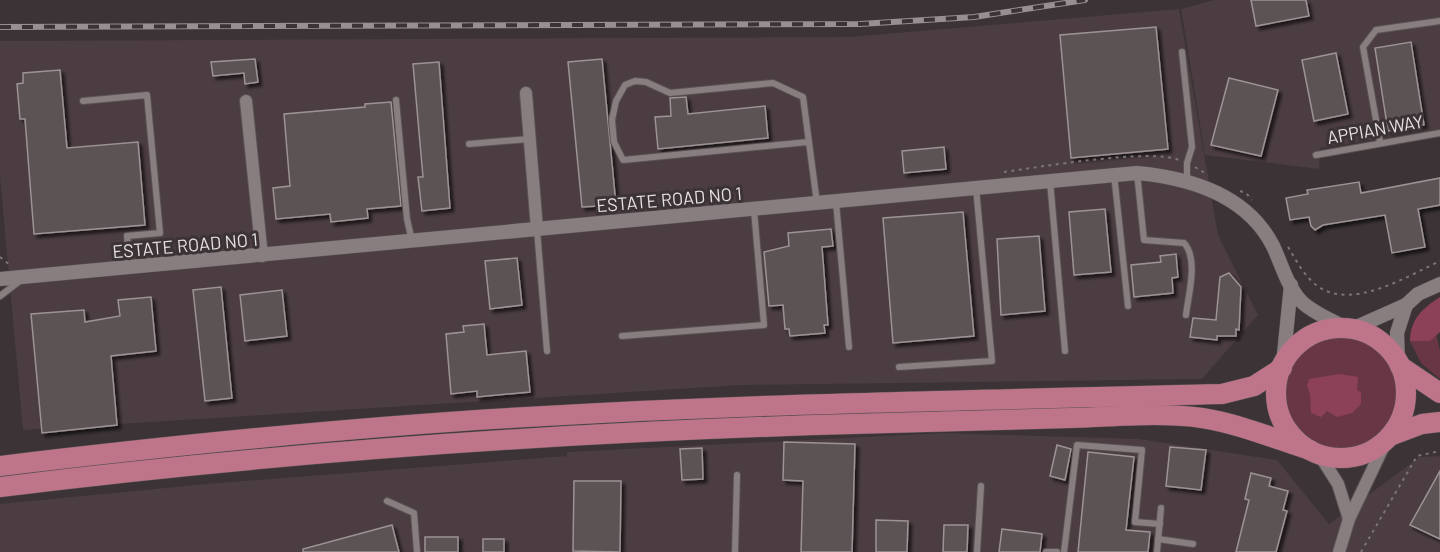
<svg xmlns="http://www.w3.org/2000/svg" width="1440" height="552" viewBox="0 0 1440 552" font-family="Barlow,sans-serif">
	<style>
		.built { fill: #4b3d41 }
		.green { fill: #693645 }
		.forest { fill: #8d4158 }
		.building { fill: #5b5254; stroke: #9d9395; stroke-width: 1.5; filter: url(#shadow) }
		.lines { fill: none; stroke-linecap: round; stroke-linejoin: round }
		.service-casing { stroke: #595253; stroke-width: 8 }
		.minor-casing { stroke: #595253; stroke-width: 14 }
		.tertiary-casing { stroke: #595253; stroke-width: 15 }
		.trunk-casing { stroke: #595253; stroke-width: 21 }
		.path { stroke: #7b7576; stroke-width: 2; stroke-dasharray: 3 4.5; stroke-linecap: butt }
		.service { stroke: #887e80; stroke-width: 6 }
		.minor { stroke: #887e80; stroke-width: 12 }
		.tertiary { stroke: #887e80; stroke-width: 14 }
		.trunk { stroke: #be758a; stroke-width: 20 }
		.rail-casing { stroke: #969092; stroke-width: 6 }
		.rail { stroke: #3b3335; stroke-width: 4; stroke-dasharray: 11; stroke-linecap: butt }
		.labels { text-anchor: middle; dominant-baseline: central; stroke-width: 6; stroke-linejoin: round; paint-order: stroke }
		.street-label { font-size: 18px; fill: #e6e1e2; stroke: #3b3335 }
	</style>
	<defs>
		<filter id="shadow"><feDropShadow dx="3.5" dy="3.5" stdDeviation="1.5" flood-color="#0009"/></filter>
	</defs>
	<rect width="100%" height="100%" fill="#3b3335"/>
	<g class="built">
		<path d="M1214,0H1440V129L1320,148L1319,169L1205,155L1181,9Z"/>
		<path d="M1179,9L1218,235L1258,315L1202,379L742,385L23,430L0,176V41L850,37Z"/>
		<path d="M943,433L1139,439L1277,460L1329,524L1420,457L1440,456V552H0V504L206,484L567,456V452Z"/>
	</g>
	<g class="green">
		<path d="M1436,333L1440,351V379L1421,363L1410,341H1429Z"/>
		<circle cx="1341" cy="393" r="56"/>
	</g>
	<g class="forest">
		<path d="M1440,297V332L1430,341H1410C1410,319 1423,308 1440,297Z"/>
		<path d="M1339,374L1358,377L1357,390L1361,392V404L1352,413L1337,417L1327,411L1321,417L1311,413L1310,394L1307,386L1309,379Z"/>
	</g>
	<g class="building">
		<path d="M1251,0H1306L1309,16L1256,26Z"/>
		<path d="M1156,27L1168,149L1071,158L1060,35Z"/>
		<path d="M1411,42L1424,125L1388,131L1375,48Z"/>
		<path d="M1336,53L1348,114L1314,121L1302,60Z"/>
		<path d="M255,59L258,82L245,84L244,73L213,76L211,62Z"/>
		<path d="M602,59L616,205L582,207L568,62Z"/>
		<path d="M439,62L450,208L422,211L418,177H423L413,64Z"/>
		<path d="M60,70L67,148L138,142L145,225L34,234L25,119H20L17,84L23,83V73Z"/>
		<path d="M1229,78L1278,90L1261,156L1211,145Z"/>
		<path d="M686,97L688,114L765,106L768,138L658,149L655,117L671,116L670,98Z"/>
		<path d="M391,102L401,206L367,209L368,218L331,222L330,214L276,219L273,188L290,186L284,114L365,107V104Z"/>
		<path d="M944,147L946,169L904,173L902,151Z"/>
		<path d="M1440,178V205L1418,209L1425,247L1392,253L1385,215L1323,225L1315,230L1311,226L1309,217L1290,220L1286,198L1308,194L1307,190L1359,182L1361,193Z"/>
		<path d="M1105,209L1111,272L1074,275L1069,212Z"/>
		<path d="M963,212L974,336L893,343L883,218Z"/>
		<path d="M831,229L833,246L822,247L828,325H824L825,333L790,336L789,329H785L783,305L769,306L764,252L789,246L788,233Z"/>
		<path d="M1039,236L1045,311L1001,315L997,239Z"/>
		<path d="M1176,254L1178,277L1172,278L1173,293L1134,297L1131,265L1161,262L1160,256Z"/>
		<path d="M517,258L522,305L490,309L485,261Z"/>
		<path d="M1229,273L1241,287L1239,330L1236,329V336H1217V340L1190,337L1193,318L1216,320L1220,277Z"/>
		<path d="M221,287L232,398L205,401L193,290Z"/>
		<path d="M282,290L287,336L245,341L240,295Z"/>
		<path d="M151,297L156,351L111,356L117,425L42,433L31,314L84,310L85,322L120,316L118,300Z"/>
		<path d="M484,324L487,355L526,351L530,392L477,397V391L451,394L446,334L464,332L463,326Z"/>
		<path d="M784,442L855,444L852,552H801L803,481L783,480Z"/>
		<path d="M1057,445L1071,449L1065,480L1050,476Z"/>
		<path d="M1170,447L1206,450L1201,490L1166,486Z"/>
		<path d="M702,448L703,479L682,480L680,449Z"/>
		<path d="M1088,452L1134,457L1126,530L1150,532L1148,552H1078Z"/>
		<path d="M1440,471V539L1410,525Z"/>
		<path d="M1251,473L1271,478L1269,486L1288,491L1283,510L1287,511L1276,552H1236L1249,500L1245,499Z"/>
		<path d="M574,481H621L620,552L573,551Z"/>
		<path d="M876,520L908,521L907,552H876Z"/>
		<path d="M392,525L399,552H303V549Z"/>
		<path d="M944,525H968L967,552H943Z"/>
		<path d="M1002,529L1042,534L1040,552H999Z"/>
		<rect x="425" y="537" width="33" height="15"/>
		<rect x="483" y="539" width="21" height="13"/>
	</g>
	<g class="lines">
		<defs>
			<g id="service">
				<path d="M1182,52L1192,147L1187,163V181"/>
				<path d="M396,100L407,219L412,241"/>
				<path d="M83,101L147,95L160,233L127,236L130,268"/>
				<path d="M808,142L623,160L614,142L612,120L616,101L625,85L635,81L646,82L670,93L773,83L803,97L817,203"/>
				<path d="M1380,142L1363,47L1376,30L1440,21"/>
				<path d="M469,144L529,139"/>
				<path d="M1316,155L1440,133"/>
				<path d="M1137,173L1144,240L1184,243C1199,259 1188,296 1186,315"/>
				<path d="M1114,174L1128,306"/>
				<path d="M1050,181L1065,351"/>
				<path d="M836,202L849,347"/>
				<path d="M537,230L547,351"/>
				<path d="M0,296L21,280"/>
				<path d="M622,336L764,325L754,210"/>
				<path d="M899,367L992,361L976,188"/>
				<path d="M387,501L414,513L417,552"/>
				<path d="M1158,539L1193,544"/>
				<path d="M735,552L737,475"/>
				<path d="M977,552L981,486"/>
				<path d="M1046,552H1057"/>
				<path d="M1064,552L1077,445L1142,450L1135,522L1160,524"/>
				<path d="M1157,552L1161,508"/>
			</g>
			<g id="minor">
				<path d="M526,93L537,229"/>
				<path d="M246,101L262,256"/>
				<path d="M1319,454L1338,484L1349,519"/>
				<path d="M1339,552L1349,519L1387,439"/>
			</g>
			<g id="tertiary">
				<path d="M0,279L1137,173C1191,178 1247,195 1273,246C1282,265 1288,289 1303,303C1315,314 1334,321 1347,329"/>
				<path d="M1352,329L1406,305L1418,294L1440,284"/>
				<path d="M1398,361L1397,333L1406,305"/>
				<path d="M1283,364L1291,285"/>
			</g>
			<g id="trunk">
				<circle cx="1341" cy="393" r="65"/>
				<path d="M1400,366L1440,393"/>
				<path d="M1390,436L1422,424L1440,422"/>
				<path d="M0,466C175,445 351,427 527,417C759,403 991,400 1222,394L1254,386L1282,368"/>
				<path d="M0,487C283,452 567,432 852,424C924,422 997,420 1070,418C1114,417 1159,412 1202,418C1240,424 1275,439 1310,450"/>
			</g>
		</defs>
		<use href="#service" class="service-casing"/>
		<use href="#minor" class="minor-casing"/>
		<use href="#tertiary" class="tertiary-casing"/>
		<use href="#trunk" class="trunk-casing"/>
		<g class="path">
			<path d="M1195,167L1208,175"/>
			<path d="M1004,172C1040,167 1150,148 1179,160"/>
			<path d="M1240,191L1246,193L1252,200"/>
			<path d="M1288,247C1296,260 1305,278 1319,287C1353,310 1408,276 1440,261"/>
			<path d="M0,257L10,265"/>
			<path d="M1361,552L1417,456L1440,451"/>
		</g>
		<use href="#service" class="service"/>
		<use href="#minor" class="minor"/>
		<use href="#tertiary" class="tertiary"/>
		<use href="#trunk" class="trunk"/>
		<defs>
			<path id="rail" d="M0,27L860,24L974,17L1085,0"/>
		</defs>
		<use href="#rail" class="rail-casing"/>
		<use href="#rail" class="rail"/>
	</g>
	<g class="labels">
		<g class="street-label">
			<text transform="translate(1375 129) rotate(-10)">APPIAN WAY</text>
			<text transform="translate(669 199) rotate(-5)">ESTATE ROAD NO 1</text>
			<text transform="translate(185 245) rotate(-5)">ESTATE ROAD NO 1</text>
		</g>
	</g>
</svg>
